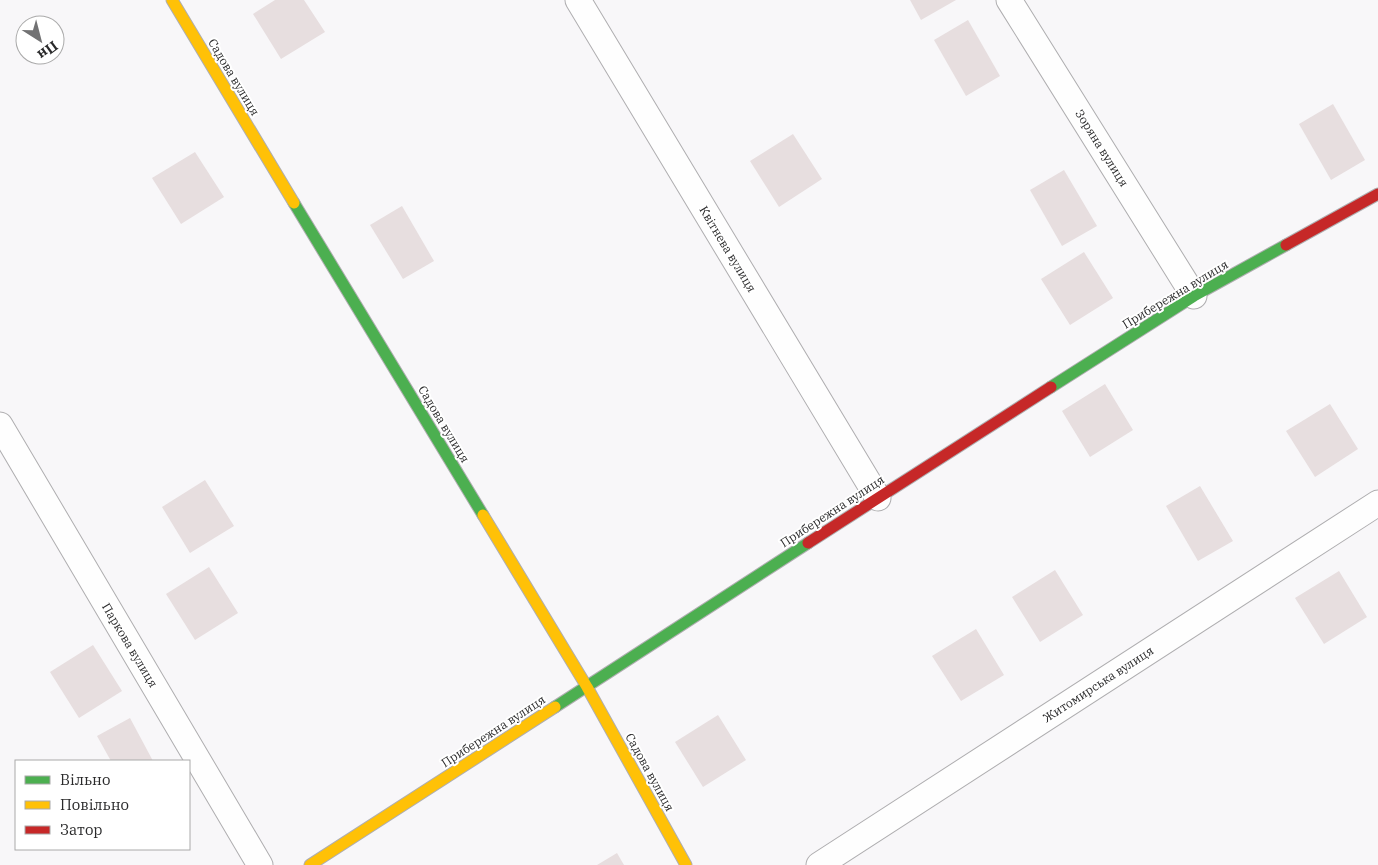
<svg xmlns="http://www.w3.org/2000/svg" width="1378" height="865" viewBox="0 0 1378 865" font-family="'IBM Plex Serif',serif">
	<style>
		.building { fill: #e7dedf }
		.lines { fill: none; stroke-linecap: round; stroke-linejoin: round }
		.street-casing { stroke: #afaeb0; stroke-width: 27 }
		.fast-casing { stroke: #afaeb0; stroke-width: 13 }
		.slow-casing { stroke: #afaeb0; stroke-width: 13 }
		.jam-casing { stroke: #afaeb0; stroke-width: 13 }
		.street { stroke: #fefefe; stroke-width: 25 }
		.fast { stroke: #4caf50; stroke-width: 11 }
		.slow { stroke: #ffc107; stroke-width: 11 }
		.jam { stroke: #c62828; stroke-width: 11 }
		.labels { text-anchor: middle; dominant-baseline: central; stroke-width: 4; stroke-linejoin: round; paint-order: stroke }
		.street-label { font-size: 12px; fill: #2a2a2b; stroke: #fff }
	</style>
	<rect width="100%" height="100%" fill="#f8f7f9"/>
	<g class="building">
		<path d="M275,0H304L325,32L281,59L253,14Z"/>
		<path d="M910,0H956L921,20Z"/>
		<path d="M968,20L1000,76L966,96L934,40Z"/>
		<path d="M1333,104L1365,160L1331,180L1299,124Z"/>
		<path d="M793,134L822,179L779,207L750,161Z"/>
		<path d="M195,152L224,197L181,224L152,178Z"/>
		<path d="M1064,170L1097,226L1062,246L1030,190Z"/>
		<path d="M402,206L434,261L403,279L370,225Z"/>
		<path d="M1084,252L1113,298L1070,325L1041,279Z"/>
		<path d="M1105,384L1133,430L1090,457L1062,411Z"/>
		<path d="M1330,404L1358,449L1315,477L1286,431Z"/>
		<path d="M205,480L234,526L190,553L162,507Z"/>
		<path d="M1200,486L1233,541L1198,561L1166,506Z"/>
		<path d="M209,567L238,613L195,640L166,594Z"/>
		<path d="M1055,570L1083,615L1040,642L1012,597Z"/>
		<path d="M1339,571L1367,617L1324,644L1295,598Z"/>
		<path d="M976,629L1004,675L961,701L932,656Z"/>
		<path d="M93,645L122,691L79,718L50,672Z"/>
		<path d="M718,715L746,760L703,787L675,742Z"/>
		<path d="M130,718L153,761H111L97,736Z"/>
		<path d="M617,853L624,865H597Z"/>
	</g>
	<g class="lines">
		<defs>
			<g id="street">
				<path d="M578,0L878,498"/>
				<path d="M1009,0L1194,296"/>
				<path d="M0,425L260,865"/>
				<path d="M819,865L1378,503"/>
			</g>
			<g id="fast">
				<path d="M294,203L483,515"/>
				<path d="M1051,387L1194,296L1286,245"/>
				<path d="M555,707L808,543"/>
			</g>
			<g id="slow">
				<path d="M172,0L294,203"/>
				<path d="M483,515L587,687L686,865"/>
				<path d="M310,865L555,707"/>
			</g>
			<g id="jam">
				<path d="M1286,245L1378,194"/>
				<path d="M808,543L1051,387"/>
			</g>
		</defs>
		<use href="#street" class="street-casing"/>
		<use href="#fast" class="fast-casing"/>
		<use href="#slow" class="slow-casing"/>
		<use href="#jam" class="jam-casing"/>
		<use href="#street" class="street"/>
		<use href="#fast" class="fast"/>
		<use href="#slow" class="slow"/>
		<use href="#jam" class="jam"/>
	</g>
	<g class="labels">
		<g class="street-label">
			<text transform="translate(234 77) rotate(59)">Садова вулиця</text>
			<text transform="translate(1102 148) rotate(58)">Зоряна вулиця</text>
			<text transform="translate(728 249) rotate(59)">Квітнева вулиця</text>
			<text transform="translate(1175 294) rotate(-31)">Прибережна вулиця</text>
			<text transform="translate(444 424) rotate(59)">Садова вулиця</text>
			<text transform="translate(832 511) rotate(-33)">Прибережна вулиця</text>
			<text transform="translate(130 645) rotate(59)">Паркова вулиця</text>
			<text transform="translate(1098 684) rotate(-33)">Житомирська вулиця</text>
			<text transform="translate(493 731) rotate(-33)">Прибережна вулиця</text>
			<text transform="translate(650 772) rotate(61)">Садова вулиця</text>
		</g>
	</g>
	<rect x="15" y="760" width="175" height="90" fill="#ffffff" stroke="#aaaaaa"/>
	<rect x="25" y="776" width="25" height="8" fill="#4caf50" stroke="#aaaaaa"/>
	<text x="60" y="785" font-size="15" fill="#2a2a2b">Вільно</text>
	<rect x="25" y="801" width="25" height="8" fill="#ffc107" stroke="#aaaaaa"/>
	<text x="60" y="810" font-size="15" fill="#2a2a2b">Повільно</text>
	<rect x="25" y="826" width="25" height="8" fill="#c62828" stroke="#aaaaaa"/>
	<text x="60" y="835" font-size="15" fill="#2a2a2b">Затор</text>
	<g transform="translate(40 40) rotate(144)"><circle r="24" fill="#ffffff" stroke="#aaaaaa"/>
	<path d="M0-4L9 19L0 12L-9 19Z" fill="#727273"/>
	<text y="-8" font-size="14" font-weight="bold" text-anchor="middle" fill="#2a2a2b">Пн</text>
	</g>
</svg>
